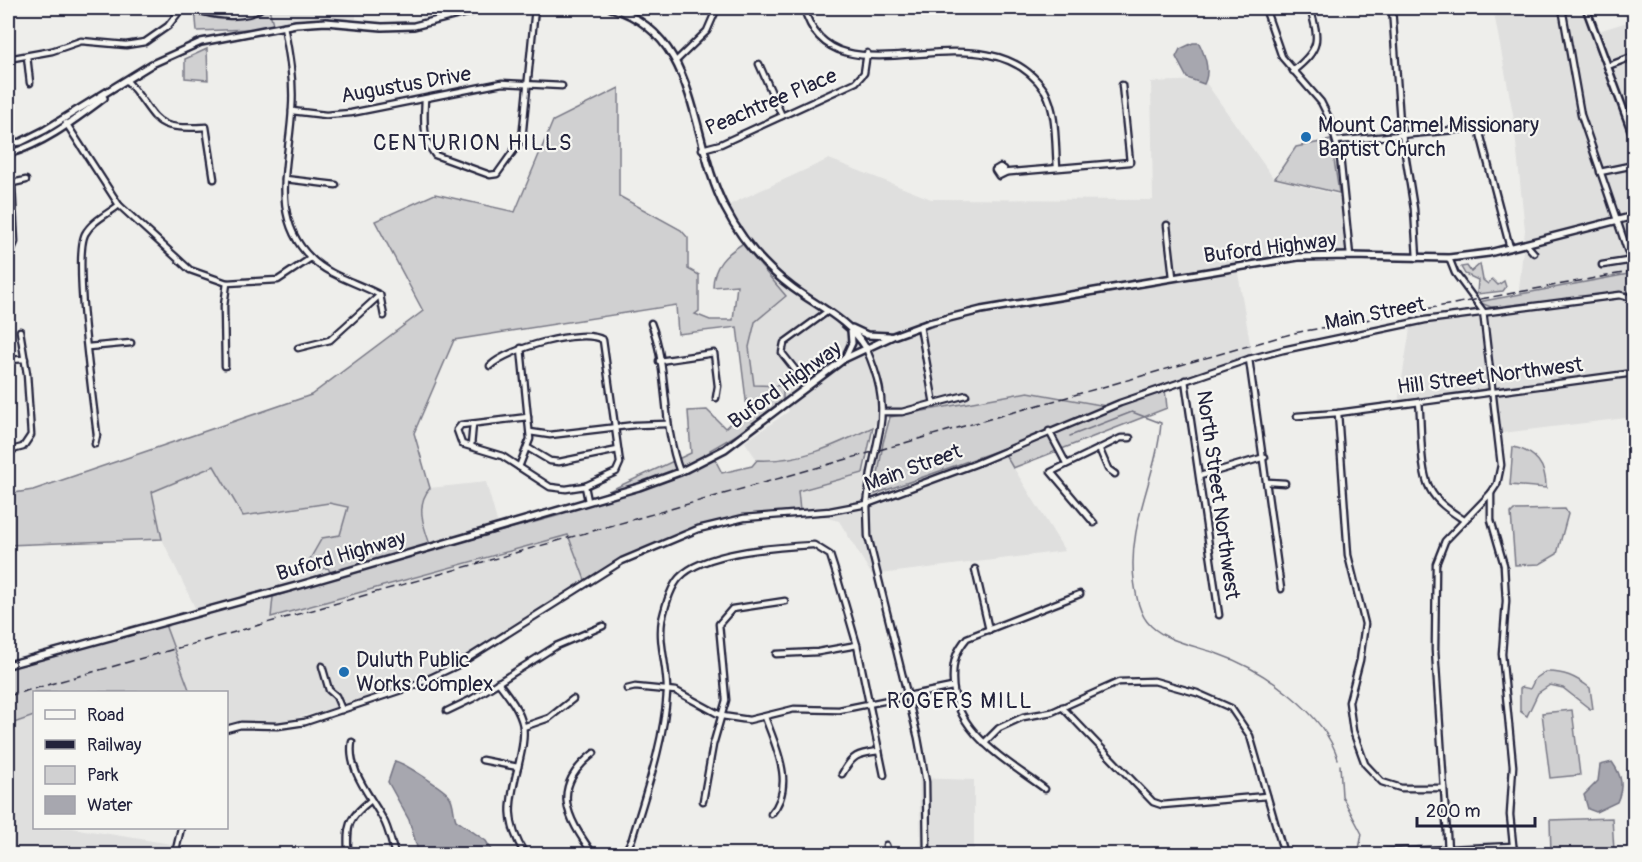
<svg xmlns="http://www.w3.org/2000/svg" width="1642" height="862" viewBox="0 0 1642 862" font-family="Pangolin,sans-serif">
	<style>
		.built { fill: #dfdfde }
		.green { fill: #d0d0d1; stroke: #797986; stroke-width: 1.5; fill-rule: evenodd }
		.water { fill: #a7a7af; stroke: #727281; stroke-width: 1.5 }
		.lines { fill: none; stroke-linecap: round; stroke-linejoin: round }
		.stream { stroke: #727281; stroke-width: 1.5 }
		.minor-casing { stroke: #22223b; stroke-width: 9 }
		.major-casing { stroke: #22223b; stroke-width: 10 }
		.minor { stroke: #f6f6f2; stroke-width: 4.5 }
		.major { stroke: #f6f6f2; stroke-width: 5 }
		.rail { stroke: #22223b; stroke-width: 1.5; stroke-dasharray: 9 4.5; stroke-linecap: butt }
		.minor-bridge-casing { stroke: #22223b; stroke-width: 9; stroke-linecap: butt }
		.minor-bridge { stroke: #f6f6f2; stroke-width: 4.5 }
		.poi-dot { fill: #1f6fb2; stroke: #f6f6f2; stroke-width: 2 }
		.labels { text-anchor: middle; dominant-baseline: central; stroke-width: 4.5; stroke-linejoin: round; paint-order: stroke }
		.street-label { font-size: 21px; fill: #22223b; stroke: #f6f6f2 }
		.poi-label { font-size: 21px; fill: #22223b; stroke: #f6f6f2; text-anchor: start }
		.neighbourhood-label { font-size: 22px; letter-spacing: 1.5px; fill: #22223b; stroke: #f6f6f2 }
	</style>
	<rect width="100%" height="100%" fill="#eeeeeb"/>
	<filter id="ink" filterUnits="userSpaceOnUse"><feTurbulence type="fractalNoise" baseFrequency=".0167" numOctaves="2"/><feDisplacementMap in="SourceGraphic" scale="12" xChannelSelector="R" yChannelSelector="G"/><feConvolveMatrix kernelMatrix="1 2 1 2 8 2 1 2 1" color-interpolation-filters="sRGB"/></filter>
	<g filter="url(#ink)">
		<g class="built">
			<path d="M269,8H356V19L316,21L274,28Z"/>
			<path d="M1493,8H1584L1592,33L1634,20V417L1495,434L1489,391L1398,403L1411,323L1517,309L1525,230L1513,114Z"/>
			<path d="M1204,80L1274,179L1343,196L1348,258L1290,260L1237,267L1253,361L1106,407L1028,392L890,417L836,444L784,461L757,460L745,442L789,411L783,402L754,385L749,347L755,322L785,296L751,256L720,209L829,159L931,199L1153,200L1151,82Z"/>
			<path d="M883,443L875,494L1002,449L1065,551L872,575L839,521L800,511L797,491L863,473Z"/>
			<path d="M214,466L243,516L329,503L348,508L340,535L310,559L308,569L328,567L334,578L356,593L568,534L585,580L433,677L383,695L266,726L227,724L226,692H190L164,622L197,612L162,539L152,492Z"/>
			<path d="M486,482L500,532L433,551L422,516L424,495L430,488Z"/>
			<path d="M34,716V828H72L171,844L199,854H8V725Z"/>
			<path d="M919,778L974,780V854H921Z"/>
		</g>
		<g class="green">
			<path d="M195,8H269L274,28L197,31Z"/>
			<path d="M207,49L208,80L185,78V59Z"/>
			<path d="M619,88V196L681,230L688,238V269L699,275V311L695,314L710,320H733L737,285L713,287C713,266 726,254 742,244L786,296L755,322L749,347L754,385L783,386V402L745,430L710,450L722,473L752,466L757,460C801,462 834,446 873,427L863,473L798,491L800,511L713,523L626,558L585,580L568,535L271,617L273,597L334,578L328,568L308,570L310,559L322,538L340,535L348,507L329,503L243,516L214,466L152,492L162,539L8,545V494L33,490L311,395L423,311L375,221L435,194L515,212L553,121ZM676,305L678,334L737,327L747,408L725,428L707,410L688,411L691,453L561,513V515L432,550C425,530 414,506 430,488L414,433L454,340Z"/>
			<path d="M1331,140L1339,193L1275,178L1296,147Z"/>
			<path d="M1480,264L1483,280L1488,284L1492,279L1498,285L1504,281L1506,287L1503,291L1477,294L1478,280L1465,274L1461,267L1467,266L1471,272Z"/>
			<path d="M1634,273L1632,291L1506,307H1491L1478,302Z"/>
			<path d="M1165,389L1167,408L1013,468L1002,449L875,494L883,443L890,417L1028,392L1106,406Z"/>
			<path d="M1513,447C1536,452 1546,465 1546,488L1510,485Z"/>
			<path d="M1565,509L1568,514L1557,554L1540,564L1515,565L1511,513L1514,510Z"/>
			<path d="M164,622L190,692H34V716L8,725V669Z"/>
			<path d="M1545,672C1563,671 1576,677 1590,688L1593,709H1590L1563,688L1550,685L1538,693L1527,716L1520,711V689L1522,687L1530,689L1535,679Z"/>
			<path d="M1572,710L1580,775L1550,778L1542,713Z"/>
			<path d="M1612,818L1614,851L1551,853L1550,820Z"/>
		</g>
		<g class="water">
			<path d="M1193,43H1199C1205,55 1211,71 1204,84L1187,78L1176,57L1180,49Z"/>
			<path d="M395,761C404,763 446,790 450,797C454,803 453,813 456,820L486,841L494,854H419L409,820L388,782Z"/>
			<path d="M1612,762C1622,776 1624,786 1617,802L1596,812L1588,809L1584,795L1598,781L1600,765Z"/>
		</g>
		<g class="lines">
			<g class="stream">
				<path d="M1070,436L1132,412L1161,423C1157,476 1127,525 1134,580C1136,595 1139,615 1151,626C1168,642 1197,646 1218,654C1262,669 1324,712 1338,759"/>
				<path d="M1340,765L1342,796L1362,834L1358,854"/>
			</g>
			<defs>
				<g id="minor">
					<path d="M191,8C210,15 244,21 261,8"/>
					<path d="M804,8C832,112 985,0 1045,91C1057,113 1055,143 1057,167"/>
					<path d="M1265,8L1282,57L1321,102L1330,120L1340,156L1350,256"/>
					<path d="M1392,8L1400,122L1414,209L1417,258"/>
					<path d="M1562,8L1581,115L1631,261"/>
					<path d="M284,26C289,53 294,80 292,108C290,160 268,216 311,258C329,276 358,283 380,295L384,316"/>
					<path d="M27,56L30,83"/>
					<path d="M8,59L52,51L81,41L126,45L145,42L168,26L182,8"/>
					<path d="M677,60L707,31L717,8"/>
					<path d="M759,64L782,116"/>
					<path d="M1608,66L1634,56"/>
					<path d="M1293,71C1320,49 1320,41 1310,8"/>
					<path d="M127,81C160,118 149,131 206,127L214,179"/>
					<path d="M425,99C424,119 422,138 435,155L490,175L497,174L522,139L535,8"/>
					<path d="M292,111L326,115L351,113L502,83L562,86"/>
					<path d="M66,123L119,205L190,270L227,283L278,280L311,258"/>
					<path d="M1336,141L1476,128L1480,133L1510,248"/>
					<path d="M702,149L721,144L856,82L864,73L867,53"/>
					<path d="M1000,167L1004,169L999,173H1005L999,176L995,170Z"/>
					<path d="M1600,172L1634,165"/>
					<path d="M999,173L1130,162L1122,85"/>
					<path d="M285,179L336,185"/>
					<path d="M8,184L26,180"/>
					<path d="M1167,225L1173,277"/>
					<path d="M1526,244L1534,253"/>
					<path d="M8,251L12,249L15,242L12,184"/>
					<path d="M1602,265L1634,260"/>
					<path d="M651,323C669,369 661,422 680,472"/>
					<path d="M920,326L934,404"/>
					<path d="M88,347L131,343"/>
					<path d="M298,348L330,340L380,295"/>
					<path d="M866,348C878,376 885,399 880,429"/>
					<path d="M1249,359L1281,589"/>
					<path d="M8,360L25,359"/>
					<path d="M659,361L714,353L718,386L716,398"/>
					<path d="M225,366L224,306L227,283"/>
					<path d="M490,366C507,349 582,327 603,340L620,463L616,472L585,486L566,489L550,487L502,456L462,444L457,430L461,425L528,417"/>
					<path d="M1185,380L1219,615"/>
					<path d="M808,386L782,353L784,343L828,311"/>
					<path d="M1419,402C1422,426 1419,469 1430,489C1437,503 1452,512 1464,520"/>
					<path d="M883,412H902L966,395"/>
					<path d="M1338,413L1348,555L1365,624L1360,660L1349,702L1353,731L1365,764L1382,782L1401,788H1444"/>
					<path d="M1297,416L1338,413L1634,373"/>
					<path d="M1049,431L1066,463"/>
					<path d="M530,432L550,435L635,425L666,424"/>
					<path d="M95,444L97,435C93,400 73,258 85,234C92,221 108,214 119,205"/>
					<path d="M471,446L473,424"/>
					<path d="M528,448L550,461L559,462L618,450"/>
					<path d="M1099,448L1108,469L1115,474"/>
					<path d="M8,451L23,447L31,435L27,374L20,331"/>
					<path d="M519,467L530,439L521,348"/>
					<path d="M871,473L867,504L868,536L918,738L926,782L927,854"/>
					<path d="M1200,476L1265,457"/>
					<path d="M1268,482L1285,483"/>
					<path d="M585,486L588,501"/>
					<path d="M1491,493V520L1504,565L1506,601L1502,654L1513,766L1510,815L1514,854"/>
					<path d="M1094,523L1051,472L1121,438H1130"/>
					<path d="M975,569L989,630"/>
					<path d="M776,654L818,652L857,645"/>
					<path d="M322,666L329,690L336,696L342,710"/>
					<path d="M498,682C508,695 520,710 523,726C525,739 521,754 518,767C509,802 505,823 525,854"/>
					<path d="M627,689L635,687L676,691L722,716L749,720L794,709L839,710L952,687"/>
					<path d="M1062,707L1153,802L1162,805L1267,796"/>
					<path d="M447,711L472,699L556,646L603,626"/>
					<path d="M765,717C776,747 796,786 771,814"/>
					<path d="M523,727L549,718L573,699"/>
					<path d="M226,729L241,725L278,726L305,722L413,686L456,666L622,561L698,529L744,518L830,511L867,504L975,464L1120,403L1249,359L1283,350L1425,320L1620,295L1634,299"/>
					<path d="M352,742C347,770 370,795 383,819C389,829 391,843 395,854"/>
					<path d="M984,743L999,728L1023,717L1052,712L1119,682L1154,681L1197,693L1231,708L1250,736L1284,854"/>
					<path d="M482,760L518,767"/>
					<path d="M842,774C853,754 858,754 879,751"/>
					<path d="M1045,789C1006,760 951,731 953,676C953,660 957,650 967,638L1080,594"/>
					<path d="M703,801L713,745L726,700L719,624L732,609L785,601"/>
					<path d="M886,845L888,854"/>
					<path d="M176,850L188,854"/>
					<path d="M1448,850L1435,650L1436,564L1445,541L1491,493L1497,484L1501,465L1483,311L1455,273L1449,258"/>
					<path d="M1384,852L1513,846"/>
					<path d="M175,854L181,828"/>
					<path d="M348,854C347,825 347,819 371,800"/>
					<path d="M593,854C566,816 550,787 594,753"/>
					<path d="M624,854L632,839C646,792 664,742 667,693C668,668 658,644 662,620C665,607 670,588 679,578C703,551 780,547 814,545L830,555L838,580L857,645L884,775"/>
				</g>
				<g id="major">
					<path d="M611,8C701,34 689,140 725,208C741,239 765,267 793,288C819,307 849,320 866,348"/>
					<path d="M1586,8L1634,138"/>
					<path d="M8,144L21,142L45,130L152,64L201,42L296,24L326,22L382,27L414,26L485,8"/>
					<path d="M8,154C45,143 73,121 104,98"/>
					<path d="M1634,306V317"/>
					<path d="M852,328L867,335L889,336"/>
					<path d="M845,358L852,343L851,330"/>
					<path d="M1634,494V514"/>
					<path d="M8,665L300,585L639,487L680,472L725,449L844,359L893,336L929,323L981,310L1298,257L1350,256L1449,258L1489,253L1634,216"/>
				</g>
			</defs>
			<use href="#minor" class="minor-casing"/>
			<use href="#major" class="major-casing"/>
			<use href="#minor" class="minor"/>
			<use href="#major" class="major"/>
			<path class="rail" d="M8,696L1294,333L1634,271"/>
			<defs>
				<path id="minor-bridge" d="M871,473L880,429"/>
			</defs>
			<use href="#minor-bridge" class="minor-bridge-casing"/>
			<use href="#minor-bridge" class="minor-bridge"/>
		</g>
	</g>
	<g class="poi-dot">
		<circle cx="1306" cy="137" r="6"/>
		<circle cx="344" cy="672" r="6"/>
	</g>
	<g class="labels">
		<g class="street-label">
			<text transform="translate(406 85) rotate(-10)">Augustus Drive</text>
			<text transform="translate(771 102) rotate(-23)">Peachtree Place</text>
			<text transform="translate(1270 248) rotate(-7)">Buford Highway</text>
			<text transform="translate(1375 314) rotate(-11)">Main Street</text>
			<text transform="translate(1490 376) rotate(-7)">Hill Street Northwest</text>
			<text transform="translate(785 385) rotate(-36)">Buford Highway</text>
			<text transform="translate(913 468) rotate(-20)">Main Street</text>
			<text transform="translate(1218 495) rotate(82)">North Street Northwest</text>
			<text transform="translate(341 556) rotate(-16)">Buford Highway</text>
		</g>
		<g class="poi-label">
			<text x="1318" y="125">Mount Carmel Missionary<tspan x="1318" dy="24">Baptist Church</tspan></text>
			<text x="356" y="660">Duluth Public<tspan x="356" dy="24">Works Complex</tspan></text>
		</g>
		<g class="neighbourhood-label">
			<text x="473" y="143">CENTURION HILLS</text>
			<text x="960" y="701">ROGERS MILL</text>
		</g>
	</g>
	<rect width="1642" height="862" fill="none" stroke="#f6f6f2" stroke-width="30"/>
	<rect x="15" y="15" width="1612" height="832" fill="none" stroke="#22223b" stroke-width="2" filter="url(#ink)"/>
	<rect x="33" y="691" width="195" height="138" fill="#f6f6f2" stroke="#a1a1a9" stroke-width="1.5"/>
	<rect x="45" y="710" width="30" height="9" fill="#f6f6f2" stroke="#a1a1a9" stroke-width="1.5"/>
	<text x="87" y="721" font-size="18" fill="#22223b">Road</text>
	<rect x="45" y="740" width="30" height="9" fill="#22223b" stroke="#a1a1a9" stroke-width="1.5"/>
	<text x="87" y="751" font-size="18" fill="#22223b">Railway</text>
	<rect x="45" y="766" width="30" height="18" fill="#d0d0d1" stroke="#a1a1a9" stroke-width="1.5"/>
	<text x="87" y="781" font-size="18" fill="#22223b">Park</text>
	<rect x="45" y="796" width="30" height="18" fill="#a7a7af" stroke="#a1a1a9" stroke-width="1.5"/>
	<text x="87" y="811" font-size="18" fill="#22223b">Water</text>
	<path d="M1417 817v9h118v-9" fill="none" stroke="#22223b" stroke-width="3"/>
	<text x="1426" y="817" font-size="18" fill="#22223b" stroke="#f6f6f2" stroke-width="4.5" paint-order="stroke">200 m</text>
</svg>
